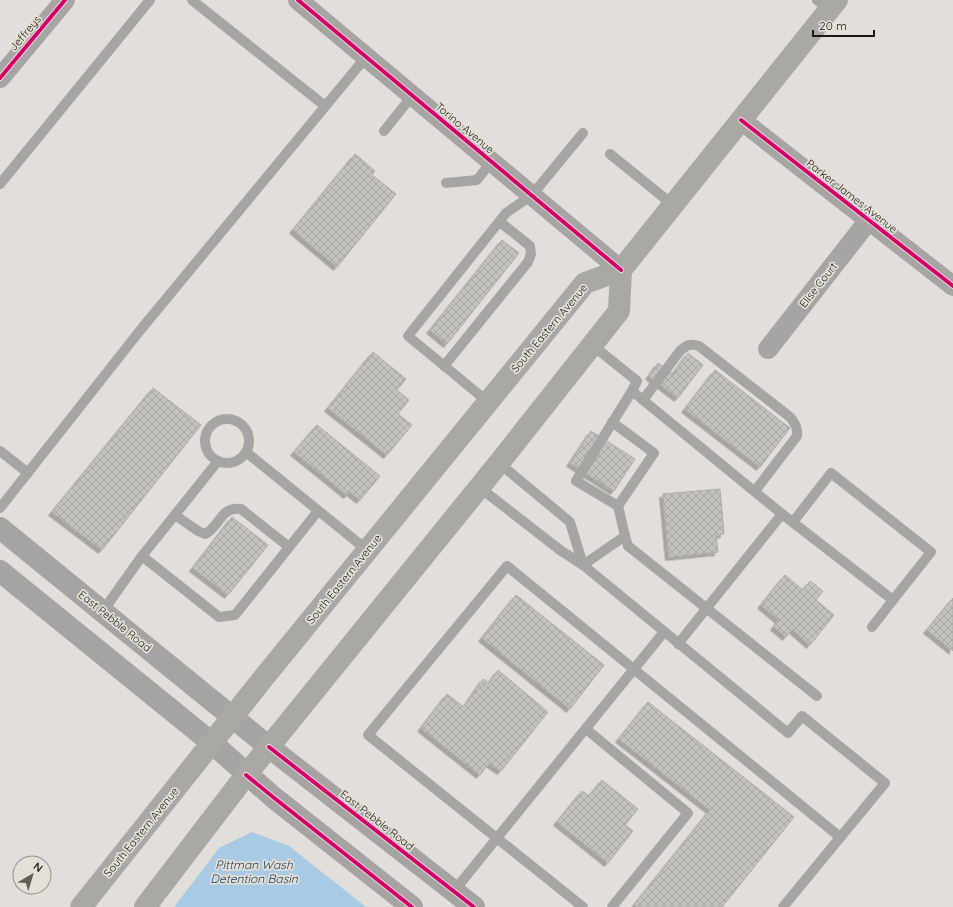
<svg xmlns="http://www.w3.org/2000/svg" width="953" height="907" viewBox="0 0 953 907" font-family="Quicksand,sans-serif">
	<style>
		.water { fill: #a8cae4 }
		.building { fill: url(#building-cross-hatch); stroke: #afaca8; filter: url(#shadow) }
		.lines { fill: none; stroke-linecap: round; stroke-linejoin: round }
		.lane { stroke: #a6a5a3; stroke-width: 10 }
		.street { stroke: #a6a5a3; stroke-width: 20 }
		.secondary { stroke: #a6a4a2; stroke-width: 22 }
		.primary { stroke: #a9a8a4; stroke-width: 22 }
		.cycleway-casing { stroke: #e5e0d7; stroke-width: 6 }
		.cycleway { stroke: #d6006c; stroke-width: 4 }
		.labels { text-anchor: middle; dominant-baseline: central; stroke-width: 3.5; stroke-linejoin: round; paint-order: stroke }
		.street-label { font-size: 11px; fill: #191814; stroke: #e5e0d7 }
		.water-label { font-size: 12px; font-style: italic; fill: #103752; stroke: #e5e0d7 }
	</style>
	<defs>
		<pattern id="building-cross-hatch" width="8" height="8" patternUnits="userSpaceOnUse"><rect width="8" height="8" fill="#c4c2be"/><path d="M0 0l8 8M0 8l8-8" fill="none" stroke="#a8a6a2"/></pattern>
		<filter id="shadow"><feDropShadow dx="-3.5" dy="3.5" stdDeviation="0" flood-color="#0004"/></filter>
	</defs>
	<rect width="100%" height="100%" fill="#e2dfda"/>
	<path class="water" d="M252,832L289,846L366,907H174L219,848Z"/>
	<g class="building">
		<path d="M355,154L375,171L372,175L396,194L337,267L293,230Z"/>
		<path d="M502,240L519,253L447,344L430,330Z"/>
		<path d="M373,352L406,379L397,390L409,400L398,414L412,425L387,455L328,408Z"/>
		<path d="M688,353L703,365L678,398L649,376L658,363L673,374Z"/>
		<path d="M715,370L790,428L760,467L685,409Z"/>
		<path d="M153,388L201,425L102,550L52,512Z"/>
		<path d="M317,425L380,476L360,500L350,492L347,495L294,452Z"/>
		<path d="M591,431L635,459L614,491L570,463Z"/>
		<path d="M720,489L724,534L716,535L718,552L669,557L663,494Z"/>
		<path d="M232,517L268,545L228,595L193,568Z"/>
		<path d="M785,575L803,590L810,581L823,591L816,600L834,615L810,645L792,629L786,637L774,627L779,620L761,605Z"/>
		<path d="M516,595L604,665L570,709L482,638Z"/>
		<path d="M953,598V651L927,630Z"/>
		<path d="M498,670L548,712L501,771L489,763L480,775L421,728L447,694L464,707L483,679L489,683Z"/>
		<path d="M648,702L794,817L722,907H637L634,905L710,810L619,739Z"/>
		<path d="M602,780L638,809L625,825L633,831L608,863L557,822L582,791L589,796Z"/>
	</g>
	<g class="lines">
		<g class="lane">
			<path d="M192,0L325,106"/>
			<path d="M817,0L829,10"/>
			<path d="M384,131L412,96"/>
			<path d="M610,154L673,205"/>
			<path d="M446,183L477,180L491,162"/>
			<path d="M0,184L150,0"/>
			<path d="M591,344L637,381L632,391L576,481L618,506L654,453L612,422"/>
			<path d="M444,366L528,262L531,254L530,246L500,222"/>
			<path d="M632,391L782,514"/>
			<path d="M643,400L680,351C687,345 690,343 699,346L790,417C795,423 798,428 797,436L755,491"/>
			<path d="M488,402L408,336L506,213L532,195L583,133"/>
			<circle cx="227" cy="441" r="22"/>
			<path d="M0,451L28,473"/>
			<path d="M246,452L367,550"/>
			<path d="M499,463L570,522L583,565"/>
			<path d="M479,487L560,550L583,565L788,733L802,716L885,783L783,907"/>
			<path d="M0,508L142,328L366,57"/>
			<path d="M175,515L198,531L205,534C220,527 220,506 241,509L289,547"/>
			<path d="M793,522L831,473L931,552L893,600"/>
			<path d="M625,536L628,546L817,696"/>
			<path d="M142,556L219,617L235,615L318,511"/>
			<path d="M583,565L625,536L618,506"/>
			<path d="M103,611L142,556L218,461"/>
			<path d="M678,644L782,514L893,600L872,627"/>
			<path d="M586,729L688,813L612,907"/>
			<path d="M454,891L664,632"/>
			<path d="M583,907L368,735L507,566L840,837"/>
		</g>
		<g class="street">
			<path d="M298,0L621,270"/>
			<path d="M0,78L65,0"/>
			<path d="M741,120L953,286"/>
			<path d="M768,349L869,220"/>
		</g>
		<g class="secondary">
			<path d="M0,528L269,747L474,907"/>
			<path d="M0,571L212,743L273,797L412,907"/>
		</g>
		<g class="primary">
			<path d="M81,907L261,681L585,283L621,270L837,0"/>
			<path d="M145,907L246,775L499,463L619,311L621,270"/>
		</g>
		<defs>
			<g id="cycleway">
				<path d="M298,0L621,270"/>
				<path d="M0,78L65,0"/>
				<path d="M741,120L953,286"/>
				<path d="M269,747L474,907"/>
				<path d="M246,775L273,797L412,907"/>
			</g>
		</defs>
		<use href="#cycleway" class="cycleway-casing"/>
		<use href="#cycleway" class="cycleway"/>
	</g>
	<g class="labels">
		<g class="street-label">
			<text transform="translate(25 33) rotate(-50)">Jeffreys</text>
			<text transform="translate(465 128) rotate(40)">Torino Avenue</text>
			<text transform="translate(852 196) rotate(38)">Parker James Avenue</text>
			<text transform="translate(818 285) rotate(-52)">Elise Court</text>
			<text transform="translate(549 328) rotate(-50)">South Eastern Avenue</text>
			<text transform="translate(344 579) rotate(-51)">South Eastern Avenue</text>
			<text transform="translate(115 621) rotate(39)">East Pebble Road</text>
			<text transform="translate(377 820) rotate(38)">East Pebble Road</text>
			<text transform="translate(141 832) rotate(-51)">South Eastern Avenue</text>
		</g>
		<g class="water-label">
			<text x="254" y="864">Pittman Wash<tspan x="254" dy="14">Detention Basin</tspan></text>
		</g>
	</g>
	<g transform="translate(32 875) rotate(38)"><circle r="19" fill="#e5e0d7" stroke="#939089"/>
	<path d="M0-3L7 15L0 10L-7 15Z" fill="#5f5e59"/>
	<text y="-6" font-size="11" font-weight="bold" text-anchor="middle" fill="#191814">N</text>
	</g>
	<path d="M813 30v6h61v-6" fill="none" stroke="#191814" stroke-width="2"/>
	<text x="819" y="30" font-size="12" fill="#191814" stroke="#e5e0d7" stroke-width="3" paint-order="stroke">20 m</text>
</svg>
